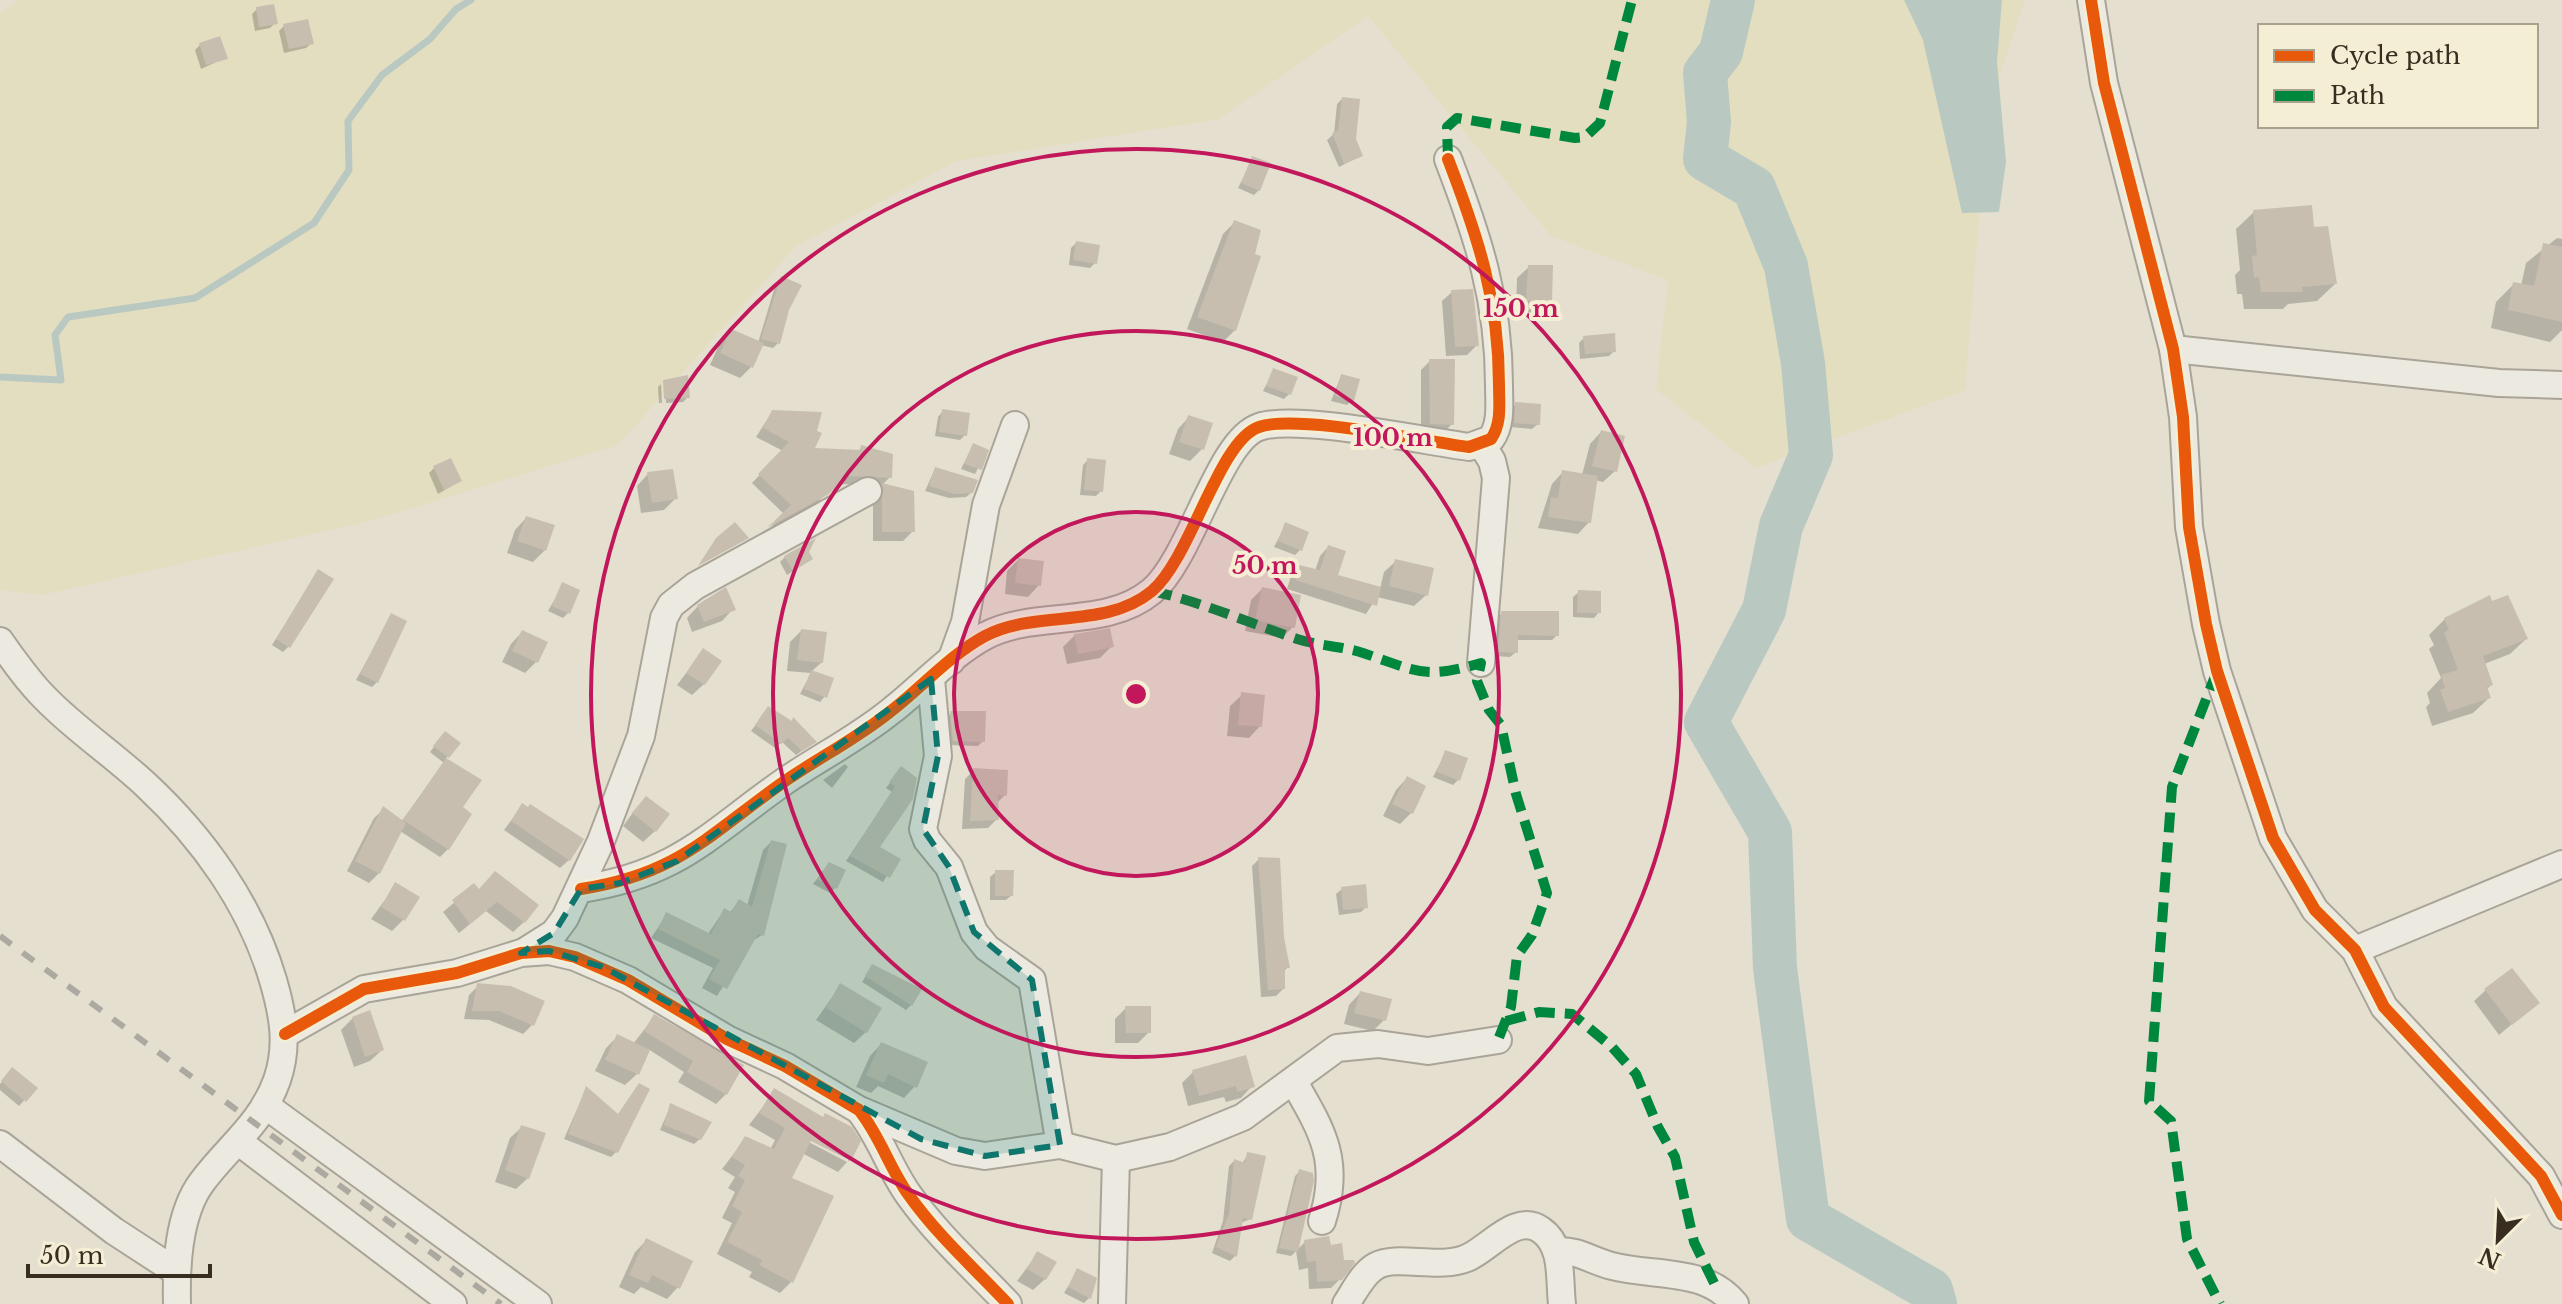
<svg xmlns="http://www.w3.org/2000/svg" width="2562" height="1304" viewBox="0 0 2562 1304" font-family="'Libre Baskerville',serif">
	<style>
		.farmland { fill: #e3dec0 }
		.water { fill: #b9c9c1 }
		.shadow { fill: #0003 }
		.lines { fill: none; stroke-linecap: round; stroke-linejoin: round }
		.stream { stroke: #b9c9c1; stroke-width: 7 }
		.river { stroke: #b9c9c1; stroke-width: 44 }
		.building { fill: #c7beb0 }
		.minor-casing { stroke: #a9a497; stroke-width: 30 }
		.minor { stroke: #ece9e0; stroke-width: 26 }
		.rail { stroke: #aca9a0; stroke-width: 6; stroke-dasharray: 14 14; stroke-linecap: butt }
		.quiet { stroke: #00873e; stroke-width: 10; stroke-dasharray: 20 10; stroke-linecap: butt }
		.cycleway-casing { stroke: #f4eed5; stroke-width: 17 }
		.cycleway { stroke: #e8590c; stroke-width: 12 }
		.marked { fill: #0f766e; fill-opacity: 0.2; stroke: #0f766e; stroke-width: 6; stroke-dasharray: 16 10; stroke-linejoin: round }
		.ring { fill: none; stroke: #c2185b; stroke-width: 4 }
		.centre { fill: #c2185b; stroke: #f4eed5; stroke-width: 4 }
		.ring-label { font-size: 24px; text-anchor: middle; font-weight: bold; fill: #c2185b; stroke: #f4eed5; stroke-width: 8; stroke-linejoin: round; paint-order: stroke }
	</style>
	<rect width="100%" height="100%" fill="#e4dfcf"/>
	<path class="farmland" d="M20,0H2025L1988,109L1965,390L1756,468L1656,389L1668,280L1551,236L1368,16L1219,119L957,161L796,246L618,445L370,521L42,595L0,590V13Z"/>
	<path class="water" d="M1904,0H2002L1997,62L2006,162L1999,212L1962,213L1923,40Z"/>
	<g class="shadow">
		<path d="M257,9L275,23L270,28L255,31L252,14Z"/>
		<path d="M284,26L312,43L306,48L284,53L279,31Z"/>
		<path d="M200,45L225,58L201,69L195,50Z"/>
		<path d="M1342,99L1360,156L1339,167L1327,140L1334,134L1337,104Z"/>
		<path d="M1253,158L1259,190L1254,195L1238,188Z"/>
		<path d="M2254,212L2312,230L2335,284L2317,301L2288,304L2283,309H2244L2242,294H2237L2235,275L2240,270L2236,229Z"/>
		<path d="M1234,223L1235,330L1223,342L1187,329L1223,234Z"/>
		<path d="M2557,238L2562,239V330L2550,342L2491,328L2496,302L2514,284L2521,286L2526,263Z"/>
		<path d="M1076,243L1095,263L1090,268L1069,265L1071,248Z"/>
		<path d="M1529,267L1550,301L1538,313L1516,312L1517,278Z"/>
		<path d="M782,278L787,309L778,343L773,348L761,345L751,367L740,378L710,365L720,343L731,331L758,343L776,283Z"/>
		<path d="M1452,292L1477,345L1467,355L1446,356L1442,301Z"/>
		<path d="M1584,338L1614,351L1609,356L1580,359L1579,343Z"/>
		<path d="M1430,361L1452,424L1443,433H1421V370Z"/>
		<path d="M1274,370L1289,394L1284,399L1263,391Z"/>
		<path d="M1341,376L1352,400L1347,405L1331,401Z"/>
		<path d="M687,377L688,397L683,402L666,403L665,381Z"/>
		<path d="M661,384L662,403H659L658,387Z"/>
		<path d="M1516,404L1538,424L1532,429L1510,427L1511,409Z"/>
		<path d="M943,411L965,435L960,440L935,436L938,417Z"/>
		<path d="M772,412L812,450L857,452L862,447L890,477L882,485L835,484L818,502L769,529L784,514L752,483L783,451L756,437Z"/>
		<path d="M1189,417L1210,425L1202,449L1190,461L1169,454L1178,429Z"/>
		<path d="M1601,432L1615,471L1603,482L1595,480L1589,522L1578,534L1538,528L1552,484L1563,472L1582,475L1590,444Z"/>
		<path d="M973,445L987,451L975,474L961,469Z"/>
		<path d="M1088,460L1101,491L1096,496L1080,495L1083,465Z"/>
		<path d="M434,468L460,481L438,494L429,473Z"/>
		<path d="M935,469L972,492L966,497L949,498L925,491Z"/>
		<path d="M648,474L676,498L664,510L641,513L637,486Z"/>
		<path d="M882,485L913,531L903,541H873V495Z"/>
		<path d="M526,518L545,550L533,562L507,553L515,530Z"/>
		<path d="M1286,524L1300,550L1295,555L1274,547Z"/>
		<path d="M1328,547L1336,577L1380,589L1384,572L1396,561L1426,595L1414,606L1377,597L1366,614L1287,589L1291,576L1300,567L1315,571L1320,556Z"/>
		<path d="M807,552L811,559L787,575L780,562L785,557Z"/>
		<path d="M1018,560L1039,585L1028,597L1005,594L1007,571Z"/>
		<path d="M318,572L288,647L283,652L272,645Z"/>
		<path d="M563,585L568,613L563,618L548,611Z"/>
		<path d="M1262,589L1293,627L1282,638L1245,631L1251,600Z"/>
		<path d="M1579,592L1599,612L1594,618L1573,617V597Z"/>
		<path d="M2491,604L2526,639L2510,654L2484,664L2491,685L2486,690L2489,698L2473,713L2432,726L2426,707L2430,703L2427,693L2441,678L2429,649L2434,645L2429,635L2445,619Z"/>
		<path d="M698,606L733,609L722,621L692,632L687,618Z"/>
		<path d="M1502,613L1557,635L1552,640H1516V652L1510,657L1494,656L1497,619Z"/>
		<path d="M392,616L377,682L372,687L356,680Z"/>
		<path d="M801,631L822,662L811,672L825,696L820,702L800,694L811,673L787,671L790,642Z"/>
		<path d="M522,632L536,662L525,673L502,662L511,644Z"/>
		<path d="M1075,635L1112,646L1100,658L1067,664L1063,647Z"/>
		<path d="M703,651L704,684L692,695L677,685Z"/>
		<path d="M1242,695L1260,726L1249,738L1227,736L1230,706Z"/>
		<path d="M951,713L983,741L978,746L948,745L946,718Z"/>
		<path d="M764,714L790,723L793,720L815,741L796,755L782,742L775,748L751,731Z"/>
		<path d="M440,739L448,756L445,760L479,781L460,808L448,849L440,857L400,831L379,873L369,883L347,871L374,818L384,809L401,822L444,763L430,752Z"/>
		<path d="M1446,752L1458,780L1453,785L1433,777Z"/>
		<path d="M845,764L848,767L832,788L823,780Z"/>
		<path d="M901,769L877,848L898,859L883,882L846,861L892,792L886,788Z"/>
		<path d="M974,770L1005,795L997,803V819L988,828L962,829L965,779Z"/>
		<path d="M1407,778L1412,812L1400,824L1383,816L1396,790Z"/>
		<path d="M522,806L569,860L560,868L504,830Z"/>
		<path d="M635,810L655,831L643,842L623,826Z"/>
		<path d="M771,842L762,935L751,942L717,996L702,988L713,968L651,938L667,914L708,934L724,910L729,913L740,901L747,906L763,850Z"/>
		<path d="M1259,859L1288,967L1283,972V989L1276,996L1261,997L1252,866Z"/>
		<path d="M824,870L835,888L830,893L813,884Z"/>
		<path d="M996,872L1012,895L1006,900H990V877Z"/>
		<path d="M495,874L524,922L513,932L486,911L459,933L443,912L474,886L478,891Z"/>
		<path d="M396,885L403,920L392,931L371,919Z"/>
		<path d="M1342,889L1366,907L1361,912L1339,915L1336,894Z"/>
		<path d="M872,966L911,1005L906,1010L862,982Z"/>
		<path d="M478,986L532,1025L523,1034L489,1020L464,1019L469,995Z"/>
		<path d="M840,986L866,1032L854,1043L816,1020Z"/>
		<path d="M2486,990L2537,1003L2499,1035L2474,1001Z"/>
		<path d="M1360,993L1384,1020L1373,1031L1344,1024L1349,1005Z"/>
		<path d="M1126,1008L1149,1032L1138,1043H1115V1019Z"/>
		<path d="M654,1017L726,1094L716,1104L678,1082L684,1072L648,1049L637,1074L625,1085L595,1071L606,1048L617,1037L633,1044Z"/>
		<path d="M353,1018L382,1050L370,1061L354,1067L341,1030Z"/>
		<path d="M881,1044L915,1086L904,1098L878,1086L871,1093L856,1087L870,1056Z"/>
		<path d="M12,1070L35,1088L19,1106L0,1090V1084Z"/>
		<path d="M1193,1072L1252,1086L1241,1098L1226,1102L1224,1097L1188,1106L1182,1083Z"/>
		<path d="M586,1089L616,1152L611,1157L564,1139Z"/>
		<path d="M775,1091L858,1142L848,1162V1158L803,1135L801,1138L847,1162L838,1172L802,1153L789,1178L791,1282L780,1293L749,1277L752,1272L717,1254L732,1223L722,1218L735,1192L728,1188L735,1177L722,1169L745,1139L770,1150L775,1140L749,1125Z"/>
		<path d="M671,1105L700,1139L694,1144L660,1130Z"/>
		<path d="M522,1127L528,1178L516,1189L495,1182L510,1138Z"/>
		<path d="M1248,1154L1250,1219L1241,1223L1235,1256L1230,1261L1212,1253L1223,1221L1229,1166L1234,1161L1242,1164Z"/>
		<path d="M1300,1171L1297,1250L1305,1242L1340,1279L1331,1288L1309,1289L1308,1268L1299,1270L1296,1251L1291,1256L1276,1253L1295,1176Z"/>
		<path d="M647,1240L678,1287L667,1299L641,1287L634,1294L619,1287L635,1252Z"/>
		<path d="M1038,1253L1045,1279L1033,1290L1017,1281Z"/>
		<path d="M1078,1270L1089,1298L1084,1303L1064,1293Z"/>
	</g>
	<g class="lines">
		<path class="stream" d="M0,377L61,380L55,335L68,317L195,298L314,223L349,170L348,121L382,75L430,39L456,9L471,0"/>
		<path class="river" d="M1733,0L1721,52L1705,73L1709,122L1705,159L1754,188L1786,266L1803,363L1811,455L1781,526L1764,610L1706,722L1770,832L1775,968L1808,1219L1931,1290L1935,1304"/>
	</g>
	<g class="building">
		<path d="M274,4L278,24L259,27L256,7Z"/>
		<path d="M308,19L314,44L289,49L283,24Z"/>
		<path d="M220,36L228,59L206,65L199,43Z"/>
		<path d="M1342,97L1360,99L1356,139L1363,156L1344,164L1332,133L1338,131Z"/>
		<path d="M1252,156L1271,163L1260,191L1241,183Z"/>
		<path d="M2312,205L2314,227L2328,226L2337,284L2302,287L2303,292H2261L2259,277L2254,278L2252,256L2257,255L2253,210Z"/>
		<path d="M1234,220L1261,230L1255,254L1261,256L1236,331L1197,317Z"/>
		<path d="M1076,241L1100,245L1097,264L1073,260Z"/>
		<path d="M2543,243L2562,247V322L2508,310L2513,282L2534,286Z"/>
		<path d="M1528,265H1553L1552,302L1526,301Z"/>
		<path d="M781,276L802,285L789,310L780,344L761,339Z"/>
		<path d="M1473,289L1479,346L1455,347L1451,290Z"/>
		<path d="M731,329L764,343L753,368L720,353Z"/>
		<path d="M1615,333L1616,352L1585,354L1583,336Z"/>
		<path d="M1429,359H1455L1454,425L1430,424Z"/>
		<path d="M1273,368L1298,377L1291,395L1266,386Z"/>
		<path d="M1341,374L1360,379L1354,401L1335,396Z"/>
		<path d="M688,375L690,398L664,399L663,380Z"/>
		<path d="M1515,402L1541,404L1540,425L1514,423Z"/>
		<path d="M942,409L970,413L967,436L939,432Z"/>
		<path d="M772,410L822,412L817,431L822,433L815,448L860,450L861,445L893,454L892,478L845,476L829,494L767,528L791,505L758,474L789,442L763,428Z"/>
		<path d="M1188,415L1213,423L1204,450L1179,442Z"/>
		<path d="M1601,430L1625,436L1617,472L1592,466Z"/>
		<path d="M973,443L989,450L982,470L964,464Z"/>
		<path d="M451,458L462,481L444,490L433,466Z"/>
		<path d="M1087,458L1106,460L1103,492L1084,490Z"/>
		<path d="M935,467L978,480L973,493L955,494L929,486Z"/>
		<path d="M673,469L678,499L652,503L647,472Z"/>
		<path d="M1562,470L1598,476L1591,523L1548,517L1551,497L1558,498Z"/>
		<path d="M882,483L914,491L915,532H882Z"/>
		<path d="M526,516L555,525L546,551L517,541Z"/>
		<path d="M735,522L749,538L698,566L716,538Z"/>
		<path d="M1285,522L1309,532L1302,551L1278,541Z"/>
		<path d="M816,538L809,552L813,559L793,571L784,556Z"/>
		<path d="M1328,545L1346,551L1338,575L1381,587L1377,606L1295,580L1299,565L1320,570Z"/>
		<path d="M1018,558L1044,561L1041,586L1015,583Z"/>
		<path d="M1395,559L1434,568L1428,596L1389,586Z"/>
		<path d="M318,569L334,579L290,648L276,639Z"/>
		<path d="M562,582L580,590L570,614L552,606Z"/>
		<path d="M726,587L736,610L704,622L697,605Z"/>
		<path d="M1262,587L1301,595L1295,628L1255,620Z"/>
		<path d="M1578,590L1601,591V613H1577Z"/>
		<path d="M2490,595L2492,601L2508,595L2528,639L2483,656L2493,685L2487,687L2491,698L2448,712L2440,690L2445,688L2441,675L2458,670L2444,632L2449,630L2444,618Z"/>
		<path d="M1501,611H1559V636L1518,635V653L1498,652Z"/>
		<path d="M391,613L407,621L378,683L360,674Z"/>
		<path d="M1110,628L1114,647L1078,654L1074,634Z"/>
		<path d="M801,629L827,632L823,663L797,660Z"/>
		<path d="M522,630L548,642L538,663L512,651Z"/>
		<path d="M703,648L722,661L705,685L686,673Z"/>
		<path d="M811,670L834,678L827,698L804,689Z"/>
		<path d="M1241,692L1265,695L1262,727L1238,725Z"/>
		<path d="M768,706L792,721L793,717L817,742L802,751L788,738L781,744L755,725Z"/>
		<path d="M950,711H986L985,742L953,741Z"/>
		<path d="M445,731L461,743L449,758L433,746Z"/>
		<path d="M1445,750L1468,758L1460,781L1437,772Z"/>
		<path d="M446,758L482,780L463,807L472,814L449,850L403,820Z"/>
		<path d="M901,766L917,778L913,799L880,847L901,859L890,878L850,856L895,786L889,782Z"/>
		<path d="M973,768L1008,770L1007,796L998,795L999,820L970,821Z"/>
		<path d="M1407,776L1426,786L1413,814L1392,804Z"/>
		<path d="M646,796L670,814L656,832L632,813Z"/>
		<path d="M522,803L528,807L530,804L584,839L570,861L511,821Z"/>
		<path d="M383,806L406,823L380,874L355,861Z"/>
		<path d="M771,840L787,844L764,936L758,934L727,989L709,979L720,960L658,929L666,912L711,934L724,908L731,912L739,899L752,907Z"/>
		<path d="M1258,857L1280,858L1284,937L1290,968H1285V989L1268,990Z"/>
		<path d="M829,862L846,870L837,889L817,879Z"/>
		<path d="M995,870H1014L1013,896H995Z"/>
		<path d="M495,871L539,905L525,923L497,902L470,924L452,900L474,883L479,889Z"/>
		<path d="M395,882L420,897L405,921L381,907Z"/>
		<path d="M1366,884L1368,908L1343,910L1341,887Z"/>
		<path d="M872,964L922,989L912,1006L865,976Z"/>
		<path d="M2512,968L2540,1003L2512,1025L2484,989Z"/>
		<path d="M477,983L511,986L545,1001L534,1026L499,1011H472Z"/>
		<path d="M840,983L882,1008L867,1033L826,1008Z"/>
		<path d="M1360,991L1392,999L1386,1021L1354,1013Z"/>
		<path d="M1125,1006H1151V1033H1126Z"/>
		<path d="M370,1010L384,1050L365,1057L352,1017Z"/>
		<path d="M654,1014L744,1065L727,1095L687,1072L693,1061L644,1031Z"/>
		<path d="M617,1034L650,1050L639,1075L605,1060Z"/>
		<path d="M881,1042L928,1062L917,1088L888,1074L884,1083L866,1075Z"/>
		<path d="M1246,1055L1255,1087L1237,1092L1236,1086L1199,1096L1192,1070Z"/>
		<path d="M12,1067L38,1088L26,1102L1,1081Z"/>
		<path d="M639,1083L650,1089L618,1153L568,1134L586,1086L618,1114Z"/>
		<path d="M774,1088L823,1117L825,1113L852,1127L861,1141L851,1161L811,1141L792,1178L834,1196L793,1283L759,1265L762,1260L727,1242L742,1212L732,1206L745,1180L738,1176L745,1165L732,1157L745,1136L774,1149L785,1128L759,1113Z"/>
		<path d="M670,1103L712,1122L701,1140L664,1125Z"/>
		<path d="M521,1125L546,1133L529,1179L505,1170Z"/>
		<path d="M1247,1152L1266,1156L1252,1220L1243,1218L1237,1257L1216,1247L1229,1214L1234,1159L1245,1163Z"/>
		<path d="M1299,1169L1313,1173L1314,1181L1298,1252L1279,1248Z"/>
		<path d="M1329,1236L1331,1245L1342,1243L1344,1260H1354L1355,1263L1342,1280L1317,1282L1316,1261L1307,1262L1304,1240Z"/>
		<path d="M646,1238L693,1261L680,1289L652,1275L648,1283L629,1275Z"/>
		<path d="M1037,1251L1057,1262L1046,1280L1027,1269Z"/>
		<path d="M1077,1268L1097,1278L1091,1299L1068,1287Z"/>
	</g>
	<g class="lines">
		<defs>
			<g id="minor">
				<path d="M2091,0L2104,83L2173,349L2183,417L2189,527L2206,624L2217,671L2273,838L2315,910L2355,950L2384,1007L2541,1176L2562,1215"/>
				<path d="M2173,349L2499,383L2562,385"/>
				<path d="M0,641C14,661 28,681 45,698C76,730 113,754 146,785C203,838 251,905 273,980C283,1014 289,1046 277,1080C262,1123 228,1147 202,1182C178,1214 176,1265 177,1304"/>
				<path d="M951,661L965,622L986,505L1015,425"/>
				<path d="M1481,663L1496,478L1492,461L1482,445"/>
				<path d="M931,679L938,756L923,829L927,840L949,867L974,932L987,948L1032,980L1060,1145"/>
				<path d="M581,889C679,874 708,835 785,781C820,757 858,738 891,711C922,687 950,655 985,636C1036,609 1105,630 1152,591C1191,558 1219,440 1259,427C1296,414 1424,441 1469,447L1491,439C1502,423 1499,404 1499,385C1499,300 1478,237 1448,159"/>
				<path d="M2355,950L2562,864"/>
				<path d="M524,952L554,933L565,918L601,841L641,736L664,618L671,605L695,586L868,491"/>
				<path d="M285,1034L364,989L457,973L521,953L549,951L575,957L628,980L727,1039L785,1066L859,1110C880,1136 889,1167 908,1194C937,1235 974,1268 1008,1304"/>
				<path d="M1294,1082C1323,1132 1341,1162 1322,1221"/>
				<path d="M265,1105L538,1304"/>
				<path d="M862,1111L956,1151L985,1156L1060,1145L1116,1159L1170,1147L1243,1117L1337,1048L1378,1044L1428,1051L1498,1040"/>
				<path d="M239,1142L453,1304"/>
				<path d="M0,1144L114,1231L177,1272"/>
				<path d="M1558,1251C1578,1250 1592,1261 1612,1266C1653,1277 1705,1267 1735,1304"/>
				<path d="M1112,1304L1116,1159"/>
				<path d="M1346,1304C1354,1292 1363,1273 1376,1266C1397,1254 1439,1270 1467,1258C1489,1249 1516,1212 1541,1230C1564,1246 1559,1279 1562,1304"/>
			</g>
		</defs>
		<use href="#minor" class="minor-casing"/>
		<use href="#minor" class="minor"/>
		<path class="rail" d="M0,936L501,1304"/>
		<g class="quiet">
			<path d="M1448,159L1447,127L1457,118L1575,138L1585,137L1600,123L1632,0"/>
			<path d="M1152,591C1202,602 1249,623 1297,639C1319,646 1342,646 1363,653C1417,671 1423,680 1481,663L1477,681L1489,710L1501,725L1516,794L1547,893L1532,935L1517,956L1511,1007L1498,1040"/>
			<path d="M2217,671L2172,787L2149,1101L2171,1121L2187,1239L2220,1304"/>
			<path d="M1506,1021L1539,1012L1572,1014L1612,1047L1636,1074L1658,1127L1675,1157L1694,1242L1716,1287"/>
		</g>
		<defs>
			<g id="cycleway">
				<path d="M2091,0L2104,83L2173,349L2183,417L2189,527L2206,624L2217,671L2273,838L2315,910L2355,950L2384,1007L2541,1176L2562,1215"/>
				<path d="M581,889C679,874 708,835 785,781C820,757 858,738 891,711C922,687 950,655 985,636C1036,609 1105,630 1152,591C1191,558 1219,440 1259,427C1296,414 1424,441 1469,447L1491,439C1502,423 1499,404 1499,385C1499,300 1478,237 1448,159"/>
				<path d="M285,1034L364,989L457,973L521,953L549,951L575,957L628,980L727,1039L785,1066L859,1110C880,1136 889,1167 908,1194C937,1235 974,1268 1008,1304"/>
			</g>
		</defs>
		<use href="#cycleway" class="cycleway-casing"/>
		<use href="#cycleway" class="cycleway"/>
	</g>
	<path class="marked" d="M931,679L938,756L923,829L949,867L974,932L1032,980L1060,1145L985,1156L921,1139L603,967L549,951L521,953L554,933L581,889L620,883L677,861Z"/>
	<circle cx="1136" cy="694" r="182" fill="#c2185b" fill-opacity=".12"/>
	<g class="ring">
		<circle cx="1136" cy="694" r="182"/>
		<circle cx="1136" cy="694" r="363"/>
		<circle cx="1136" cy="694" r="545"/>
	</g>
	<circle cx="1136" cy="694" r="12" class="centre"/>
	<g class="ring-label">
		<text x="1521" y="317">150 m</text>
		<text x="1393" y="446">100 m</text>
		<text x="1265" y="574">50 m</text>
	</g>
	<rect x="2258" y="24" width="280" height="104" fill="#f4eed5" stroke="#a9a18d" stroke-width="2"/>
	<rect x="2274" y="50" width="40" height="12" fill="#e8590c" stroke="#a9a18d" stroke-width="2"/>
	<text x="2330" y="64" font-size="24" fill="#382d20">Cycle path</text>
	<rect x="2274" y="90" width="40" height="12" fill="#00873e" stroke="#a9a18d" stroke-width="2"/>
	<text x="2330" y="104" font-size="24" fill="#382d20">Path</text>
	<g transform="translate(2498 1240) rotate(204)" stroke="#f4eed5" stroke-width="6" paint-order="stroke">
	<path d="M0-6L14 30L0 20L-14 30Z" fill="#382d20"/>
	<text y="-12" font-size="22" font-weight="bold" text-anchor="middle" fill="#382d20">N</text>
	</g>
	<path d="M28 1264v12h182v-12" fill="none" stroke="#382d20" stroke-width="4"/>
	<text x="40" y="1264" font-size="24" fill="#382d20" stroke="#f4eed5" stroke-width="6" paint-order="stroke">50 m</text>
</svg>
